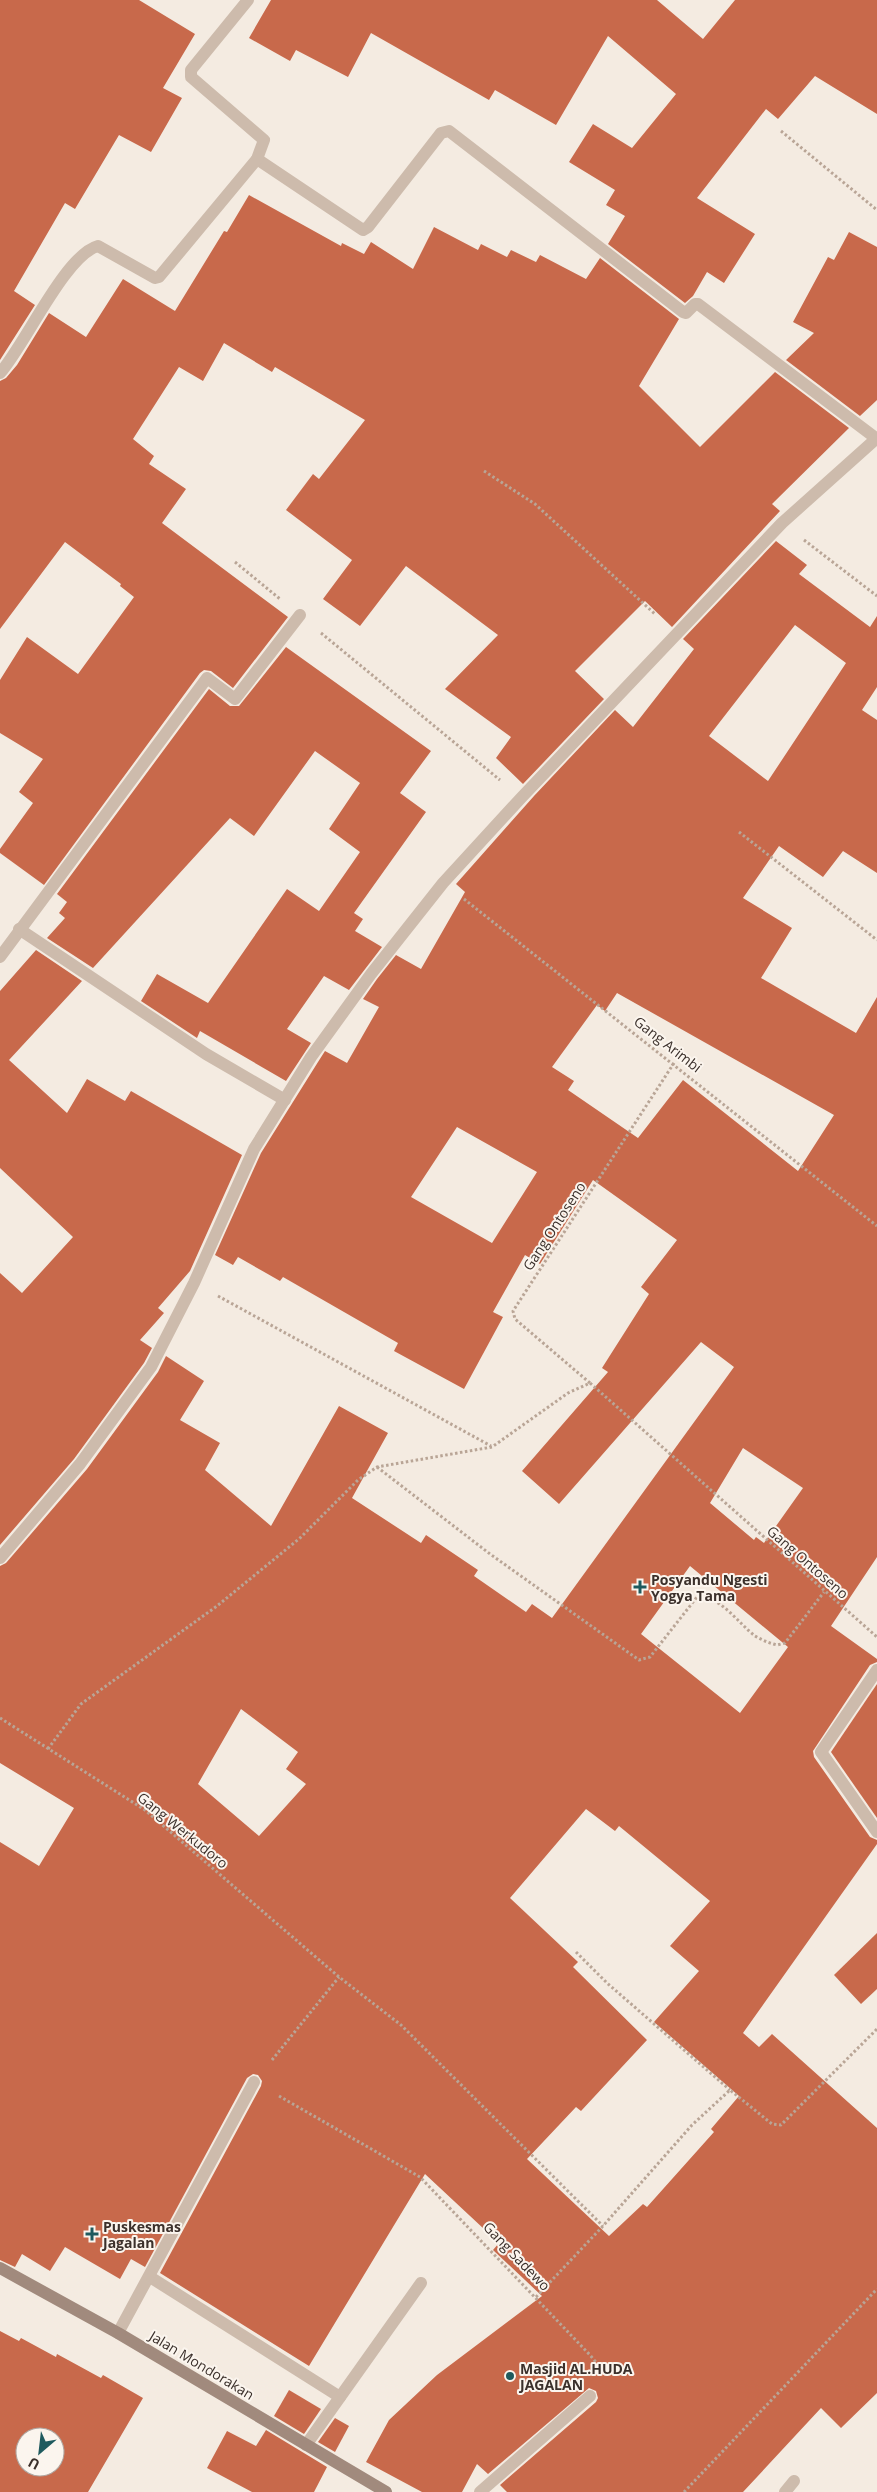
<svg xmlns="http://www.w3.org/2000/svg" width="877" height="2492" viewBox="0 0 877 2492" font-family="'Open Sans',sans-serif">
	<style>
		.building { fill: #c8694b; fill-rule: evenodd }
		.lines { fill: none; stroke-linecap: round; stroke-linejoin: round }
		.path { stroke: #b9a596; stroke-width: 3; stroke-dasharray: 2.5 2.5; stroke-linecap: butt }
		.lane { stroke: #cdbbac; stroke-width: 12 }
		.street { stroke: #cdbbac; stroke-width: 12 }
		.secondary { stroke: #a18a7d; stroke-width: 12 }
		.poi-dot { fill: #1f5a5e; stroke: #fbf5ee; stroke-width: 2 }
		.labels { text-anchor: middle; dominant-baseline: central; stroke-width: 4; stroke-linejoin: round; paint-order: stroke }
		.street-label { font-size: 14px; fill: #3b302b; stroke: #fbf5ee }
		.poi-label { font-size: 14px; font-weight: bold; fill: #3b302b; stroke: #fbf5ee; text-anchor: start }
	</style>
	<rect width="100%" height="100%" fill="#f4ebe1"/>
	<g class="building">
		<path d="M0,0H139L195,34L163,88L182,98L151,152L119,135L75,209L65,203L14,291L35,305L0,360Z"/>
		<path d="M271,0H657L703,39L735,0H877V114L815,76L778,119L766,109L697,198L755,234L724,283L707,272L693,296L685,303L608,244L625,216L606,205L615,190L569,162L593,124L632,148L676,94L608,36L556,125L495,90L489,100L371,33L348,77L296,50L290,61L249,38Z"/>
		<path d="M249,195L341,246L342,243L364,254L371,242L413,269L434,227L478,250L481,244L507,257L511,250L536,262L540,255L586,279L600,258L679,319L639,386L700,447L775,372L849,428L772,504L780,511L672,627L645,601L575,671L604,699L523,784L496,758L511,737L445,689L498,635L406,566L360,626L323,599L352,560L286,510L313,474L319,479L365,420L275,367L272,372L224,343L203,381L179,367L133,439L154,456L149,464L186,489L162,523L288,617L233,688L211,671L204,670L200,673L44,885L0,853V849L33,803L19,792L43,759L0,733V680L27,637L78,674L134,597L120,586L121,584L65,542L0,629V381L6,378L17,365L49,313L86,337L123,279L175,311L224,231L227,232Z"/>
		<path d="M849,232L877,247V400L860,416L786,360L814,333L793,322L828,257L834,260Z"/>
		<path d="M776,541L807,565L799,574L870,627L877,616V687L862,710L877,720V873L843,851L823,877L779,846L743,898L792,928L761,978L856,1033L877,997V1557L831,1626L877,1659V1662L870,1665L813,1751L814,1757L870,1837L877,1840V1844L743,2033L759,2047L772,2034L877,2128V2393L841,2428L821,2408L743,2492H507L500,2485L596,2402L598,2398L596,2391L589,2388L488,2474L477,2464L462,2492H422L366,2462L389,2420L437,2375L542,2296L493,2250L499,2243L425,2174L309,2366L160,2273L261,2086L262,2081L258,2075L253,2074L247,2078L145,2267L131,2259L120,2279L65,2247L50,2271L22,2254L15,2267L0,2260V1842L39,1866L74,1808L0,1763V1566L6,1563L87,1469L158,1372L166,1356L204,1381L180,1420L220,1443L205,1470L271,1526L339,1406L388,1433L352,1498L421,1543L426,1535L478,1570L474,1576L526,1612L532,1604L552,1618L734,1367L701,1342L559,1504L522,1471L608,1372L602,1368L649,1294L641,1287L677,1240L593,1180L540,1264L525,1255L493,1312L503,1317L464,1389L394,1351L398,1343L283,1277L280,1281L238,1257L233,1265L215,1255L261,1153L318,1062L325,1051L347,1063L379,1007L363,999L377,979L396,955L421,969L465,892L456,884L534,796L615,710L633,727L694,649L683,639ZM795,625L846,663L768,781L709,736ZM617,993L834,1115L798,1171L683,1080L638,1138L568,1090L574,1081L552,1067L597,1005L605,1011ZM457,1127L537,1172L492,1243L411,1197ZM743,1448L803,1488L764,1543L756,1537L754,1540L710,1503ZM690,1566L788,1647L740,1713L641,1634ZM241,1709L298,1752L286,1769L306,1784L259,1836L198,1784ZM586,1809L615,1831L619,1826L710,1901L670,1946L699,1971L654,2022L739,2096L711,2129L714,2132L647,2207L643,2204L609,2236L527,2159L576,2107L581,2111L647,2040L573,1967L578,1962L510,1898Z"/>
		<path d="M286,647L431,751L400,793L426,812L354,913L363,919L355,931L382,947L349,990L324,976L287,1029L311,1043L286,1081L200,1031L197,1038L141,1001L157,974L208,1003L287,889L319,911L360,852L329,829L360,783L315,751L254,836L230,818L93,968L47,938L65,918L59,913L67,902L57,894L209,689L230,706H239Z"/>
		<path d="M36,950L82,981L9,1060L67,1113L87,1079L125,1101L131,1091L242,1155L190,1271L158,1308L164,1313L140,1340L152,1348L144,1363L74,1459L0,1545V1273L22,1293L73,1237L0,1168V991Z"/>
		<path d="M877,1684V1818L831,1752Z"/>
		<path d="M877,1933V1989L861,2004L834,1975Z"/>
		<path d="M0,2331L19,2341L21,2338L56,2357L57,2354L101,2378L103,2375L143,2398L88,2492H0ZM25,2437H55V2467H25Z"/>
		<path d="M289,2390L321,2409L304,2434L274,2416Z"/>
		<path d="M335,2418L349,2426L335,2452L318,2442Z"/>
		<path d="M266,2430L327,2467L314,2492H252L207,2468L227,2431L256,2446Z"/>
	</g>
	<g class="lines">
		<g class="path">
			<path d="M781,131L877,210"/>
			<path d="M484,471L535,504L656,615"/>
			<path d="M804,540L877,596"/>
			<path d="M235,562L280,599"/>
			<path d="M321,633L500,780"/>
			<path d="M739,832L877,940"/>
			<path d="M464,899L877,1226"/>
			<path d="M218,1296L491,1446"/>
			<path d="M590,1383L515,1319L513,1311L674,1063"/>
			<path d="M377,1467L490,1554L639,1660L650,1657L697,1597C719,1594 739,1624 755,1636C762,1640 769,1643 777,1645L785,1643L824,1592"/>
			<path d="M0,1718L145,1810L339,1977L401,2025L603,2226"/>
			<path d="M48,1749L81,1704L217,1606L300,1538L358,1480L377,1467L492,1447L568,1393L590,1383L877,1637"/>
			<path d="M576,1952L607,1983L730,2090"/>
			<path d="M272,2060L339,1977"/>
			<path d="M279,2096L420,2177L590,2355L599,2366V2372"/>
			<path d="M536,2297L603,2226L692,2125L730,2090L772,2124L781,2125L877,2029"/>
			<path d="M684,2492L877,2289"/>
		</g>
		<g class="lane">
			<path d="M19,929L206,1054L285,1100"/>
			<path d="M0,957L207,678L235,699L300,615"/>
			<path d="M877,1670L821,1752L877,1832"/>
			<path d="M150,2277L340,2397"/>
			<path d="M118,2333L254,2082"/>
			<path d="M306,2445L421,2283"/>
		</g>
		<g class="street">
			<path d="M257,159L363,230L368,227L441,133L449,131L683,312L686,313L695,304H698L877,439"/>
			<path d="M0,373C25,345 65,255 98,246L155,278L159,277L257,159L264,140L191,77V70L248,0"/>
			<path d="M0,1558L80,1464L151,1367L194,1283L254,1149L311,1057L371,974L443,883L521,798L782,523L877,438"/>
			<path d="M480,2492L590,2396"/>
			<path d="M785,2492L794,2481"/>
		</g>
		<path class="secondary" d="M0,2268L118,2333L386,2492"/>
	</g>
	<g class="poi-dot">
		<path d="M637.5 1579.5h5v5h5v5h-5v5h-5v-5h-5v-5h5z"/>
		<path d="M89.5 2226.5h5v5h5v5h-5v5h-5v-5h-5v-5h5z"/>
		<circle cx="510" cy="2376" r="5"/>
	</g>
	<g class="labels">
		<g class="street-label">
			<text transform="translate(668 1044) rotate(38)">Gang Arimbi</text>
			<text transform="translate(554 1226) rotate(-57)">Gang Ontoseno</text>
			<text transform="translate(808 1562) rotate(41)">Gang Ontoseno</text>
			<text transform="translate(183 1830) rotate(39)">Gang Werkudoro</text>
			<text transform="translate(517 2256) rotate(46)">Gang Sadewo</text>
			<text transform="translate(202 2365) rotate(31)">Jalan Mondorakan</text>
		</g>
		<g class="poi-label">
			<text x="651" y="1579">Posyandu Ngesti<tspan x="651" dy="16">Yogya Tama</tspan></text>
			<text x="103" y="2226">Puskesmas<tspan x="103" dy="16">Jagalan</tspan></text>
			<text x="520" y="2368">Masjid AL.HUDA<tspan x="520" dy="16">JAGALAN</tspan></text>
		</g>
	</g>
	<g transform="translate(40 2452) rotate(208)"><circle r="24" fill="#fbf5ee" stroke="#aea6a0"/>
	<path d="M0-4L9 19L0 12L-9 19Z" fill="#1f5a5e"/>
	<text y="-8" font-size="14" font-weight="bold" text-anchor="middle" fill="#3b302b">U</text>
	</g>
</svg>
